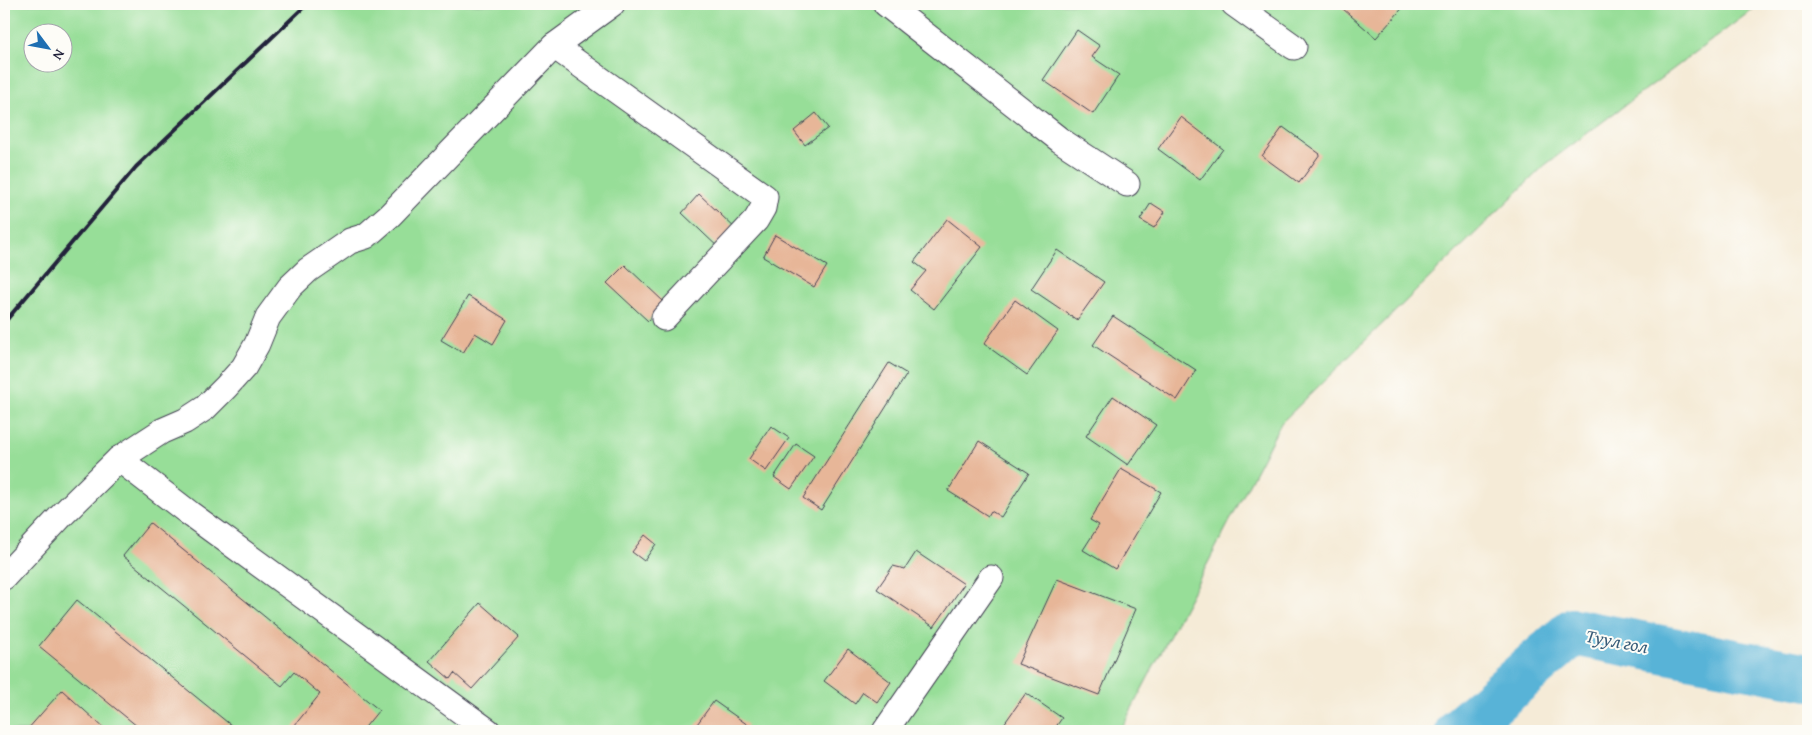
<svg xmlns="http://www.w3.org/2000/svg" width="1812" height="735" viewBox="0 0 1812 735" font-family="'Gentium Book Plus',serif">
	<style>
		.green { fill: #97de98; stroke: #5c806a; fill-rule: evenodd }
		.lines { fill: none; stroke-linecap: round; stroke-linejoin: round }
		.river { stroke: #59b3d7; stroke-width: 48 }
		.building { fill: #e7b698 }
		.minor-casing { stroke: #424052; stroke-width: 27 }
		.minor { stroke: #fff; stroke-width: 25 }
		.rail { stroke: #22223b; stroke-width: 4 }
		.labels { text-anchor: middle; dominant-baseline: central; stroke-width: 4; stroke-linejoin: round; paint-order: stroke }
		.water-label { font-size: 18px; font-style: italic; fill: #385c79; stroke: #fdfcf7 }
	</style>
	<rect width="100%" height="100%" fill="#fdfcf7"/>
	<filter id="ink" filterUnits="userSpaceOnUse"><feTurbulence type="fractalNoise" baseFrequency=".02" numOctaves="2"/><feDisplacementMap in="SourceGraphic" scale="10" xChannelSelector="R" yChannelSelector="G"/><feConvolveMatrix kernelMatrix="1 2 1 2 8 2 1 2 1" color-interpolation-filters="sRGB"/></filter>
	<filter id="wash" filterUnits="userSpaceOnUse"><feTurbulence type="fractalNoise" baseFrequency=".0096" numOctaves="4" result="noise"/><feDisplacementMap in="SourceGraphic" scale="20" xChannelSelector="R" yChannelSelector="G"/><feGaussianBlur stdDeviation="1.12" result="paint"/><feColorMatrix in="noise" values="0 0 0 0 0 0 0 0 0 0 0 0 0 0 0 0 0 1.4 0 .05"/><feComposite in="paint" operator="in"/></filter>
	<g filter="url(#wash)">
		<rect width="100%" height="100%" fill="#f5ebd7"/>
		<path class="green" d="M4,4H1760L1545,165L1281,423L1120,731H4ZM32,32H62V62H32Z"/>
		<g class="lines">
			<path class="river" d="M1459,731L1573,632L1808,677"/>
		</g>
		<g id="blocks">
			<g class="building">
				<path d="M1345,4H1406L1376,38L1342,8Z"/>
				<path d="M1077,30L1100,46L1092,57L1119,75L1093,114L1043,80Z"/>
				<path d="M816,113L828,128L805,145L794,131Z"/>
				<path d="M1181,117L1223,149L1200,180L1158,149Z"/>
				<path d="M1283,127L1320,154L1299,183L1262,156Z"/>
				<path d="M699,194L739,232L722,251L682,213Z"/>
				<path d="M1151,203L1165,212L1154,228L1140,220Z"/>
				<path d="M947,219L982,247L934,309L910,290L926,271L914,262Z"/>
				<path d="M775,235L827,266L814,287L763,257Z"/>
				<path d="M1057,250L1104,282L1077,320L1031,289Z"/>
				<path d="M625,265L665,303L648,321L607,283Z"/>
				<path d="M468,296L507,320L493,344L475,333L463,353L441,340Z"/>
				<path d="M1015,300L1058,331L1027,375L984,344Z"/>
				<path d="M1113,316L1196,370L1177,400L1093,345Z"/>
				<path d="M889,363L907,374L821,510L803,498Z"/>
				<path d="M1113,396L1156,425L1128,465L1086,436Z"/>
				<path d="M771,426L789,438L766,471L749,459Z"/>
				<path d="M979,441L1029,473L1001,517L991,511L988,516L948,491Z"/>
				<path d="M796,444L814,456L791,489L774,477Z"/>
				<path d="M1121,469L1161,492L1115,569L1083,550L1099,525L1090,520Z"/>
				<path d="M150,523L379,710L362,731H290L320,694L294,672L282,686L123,556Z"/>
				<path d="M645,535L656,544L644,561L632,552Z"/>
				<path d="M916,552L964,584L934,627L877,589L893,566L905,569Z"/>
				<path d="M1057,579L1136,609L1099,695L1018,664Z"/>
				<path d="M77,600L238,731H143L39,646Z"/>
				<path d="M480,603L519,637L472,689L454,673L450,679L429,661Z"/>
				<path d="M848,649L891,682L877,702L863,692L855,704L824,681Z"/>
				<path d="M62,690L106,730L105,731H29L27,730Z"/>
				<path d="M1026,693L1062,718L1053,731H999Z"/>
				<path d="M714,701L748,725L743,731H692Z"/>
			</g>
		</g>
	</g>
	<g filter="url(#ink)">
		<use href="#blocks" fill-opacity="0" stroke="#424052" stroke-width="1"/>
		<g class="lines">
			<defs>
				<g id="minor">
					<path d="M886,4L1060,140L1127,184"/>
					<path d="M1234,4L1294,47"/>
					<path d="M554,46L765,197L763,208L756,220L664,318"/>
					<path d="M119,459L189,513L488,731"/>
					<path d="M4,577L63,514L119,459L162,431L185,421L205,408L226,387L244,367L257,344L268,317L290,287L308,270L350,241L366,236L390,215L554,46L612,4"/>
					<path d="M885,731L991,578"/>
				</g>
			</defs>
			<use href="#minor" class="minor-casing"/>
			<use href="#minor" class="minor"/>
			<path class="rail" d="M4,323L136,167L307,4"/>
		</g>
	</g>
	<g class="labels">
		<g class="water-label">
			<text transform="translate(1617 641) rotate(11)">Туул гол</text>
		</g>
	</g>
	<rect width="1812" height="735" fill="none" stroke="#fdfcf7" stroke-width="20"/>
	<g transform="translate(48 48) rotate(122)"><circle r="24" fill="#fdfcf7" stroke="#a5a5ac"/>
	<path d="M0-4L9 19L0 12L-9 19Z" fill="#1f6fb2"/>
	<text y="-8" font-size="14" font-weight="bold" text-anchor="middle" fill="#22223b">N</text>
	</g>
</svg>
